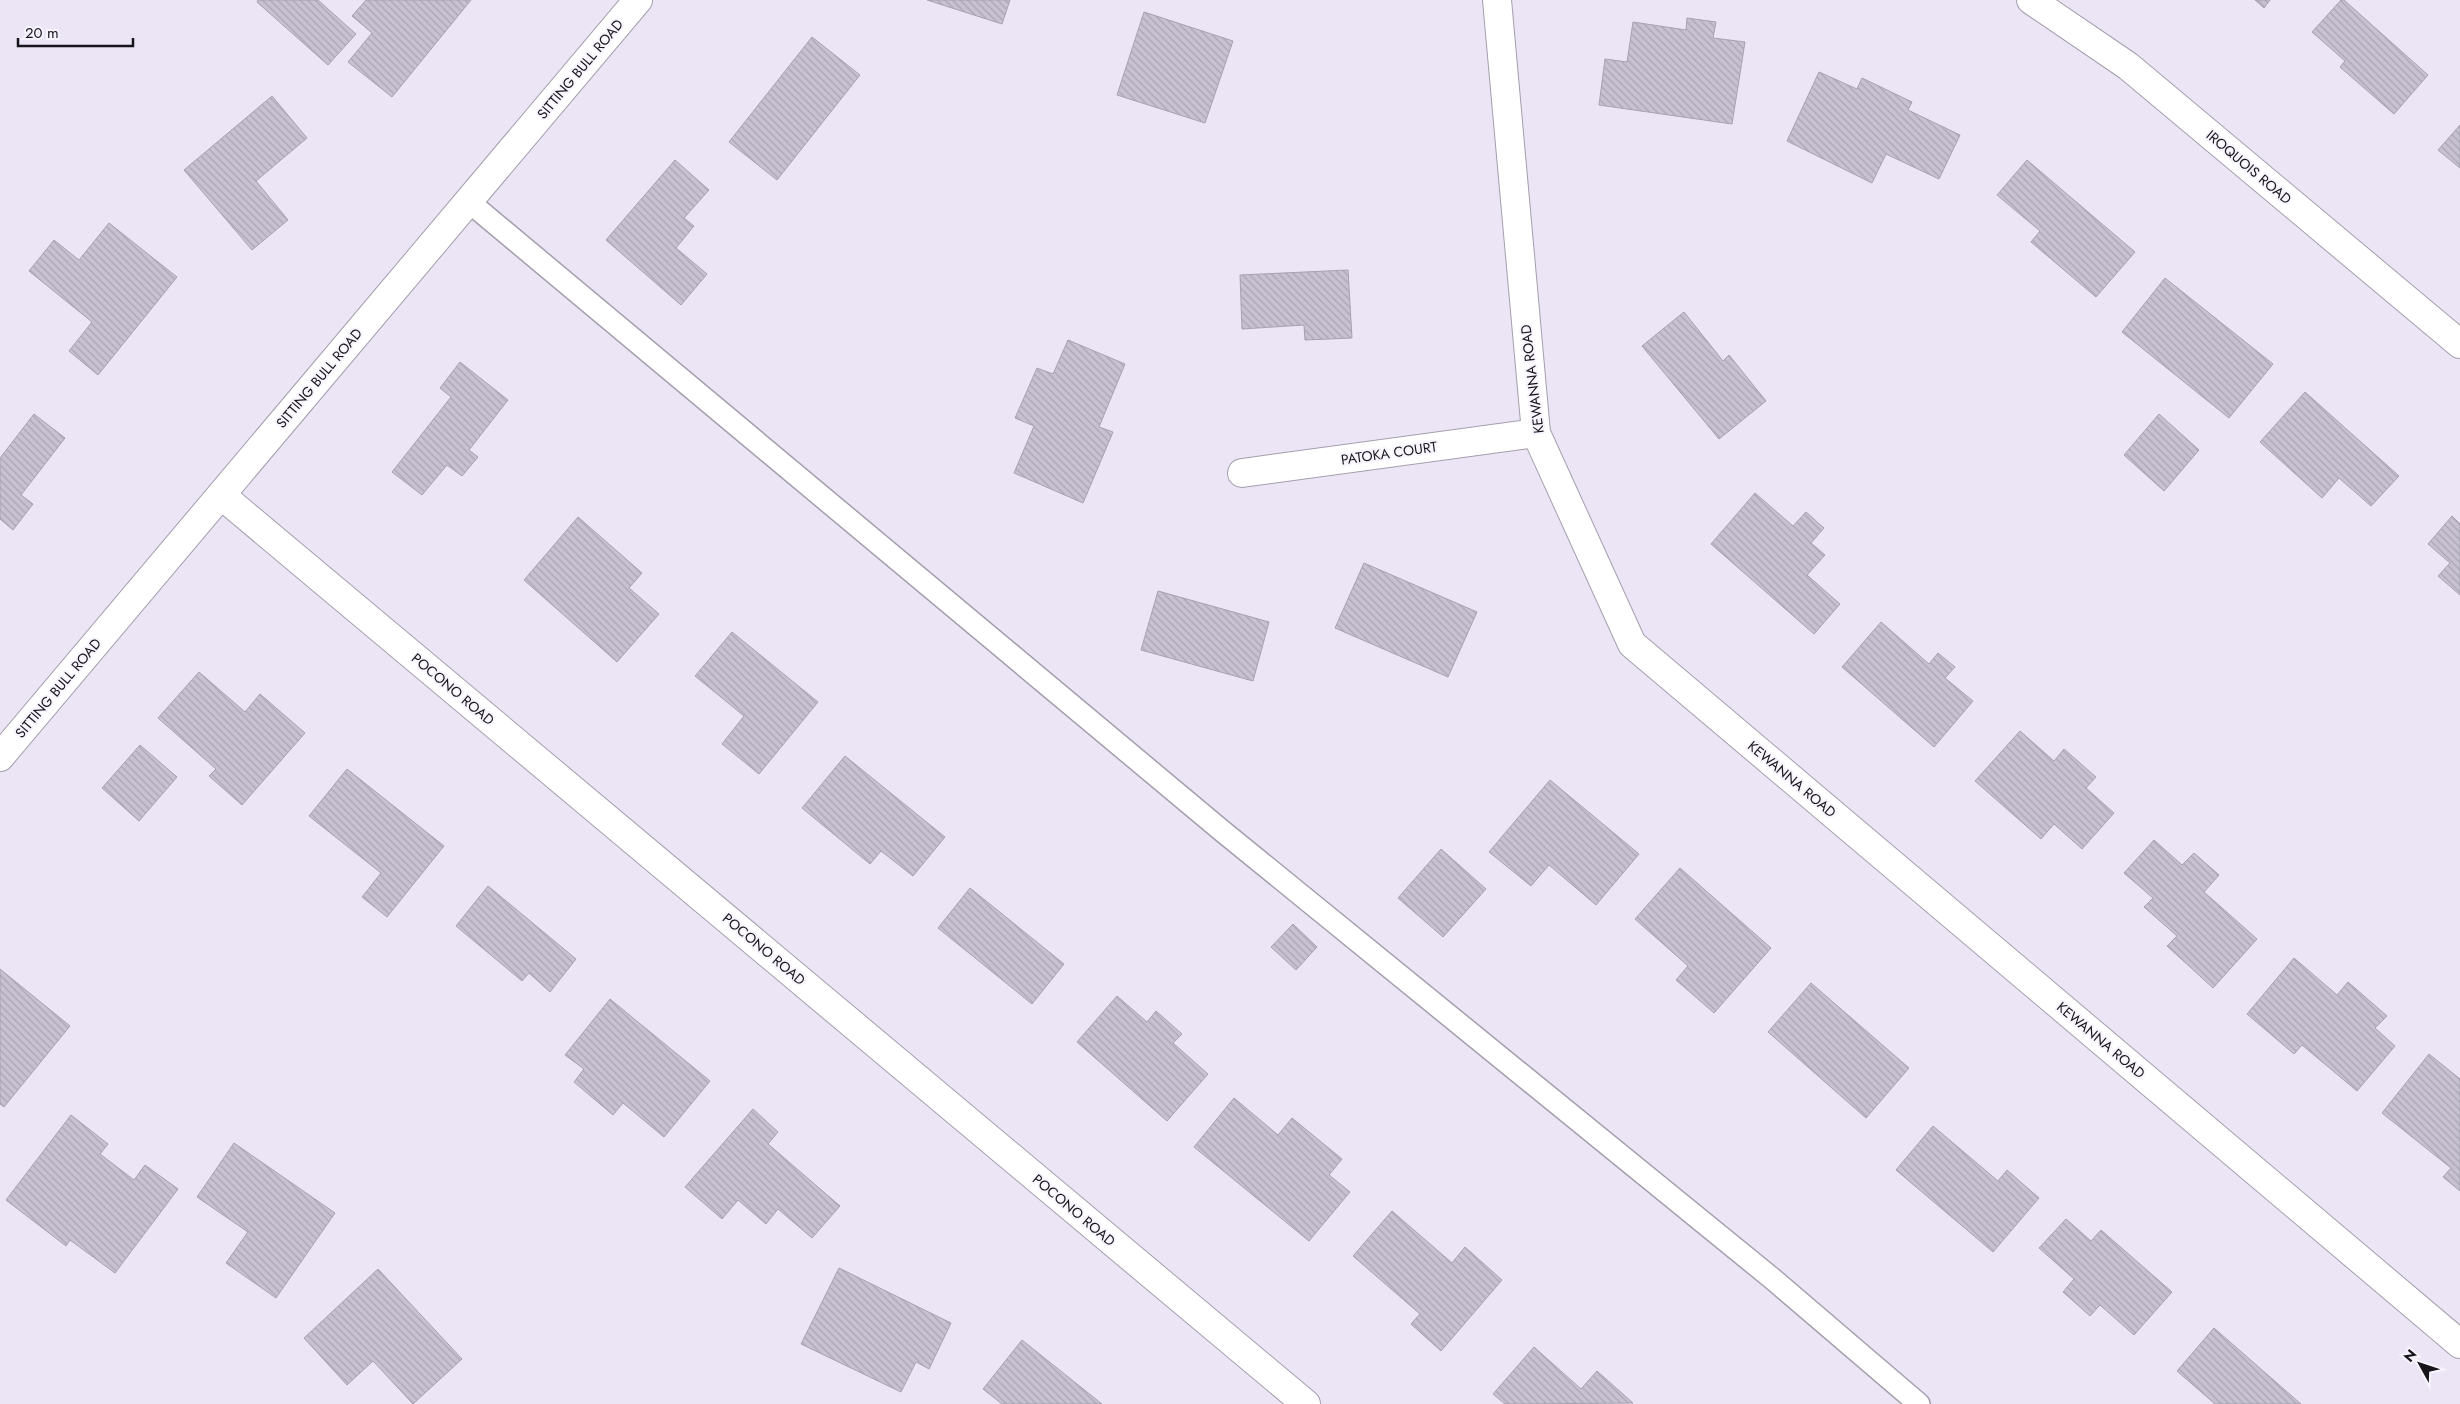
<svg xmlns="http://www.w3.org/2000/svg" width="2460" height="1404" viewBox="0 0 2460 1404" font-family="Jost,sans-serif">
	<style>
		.building { fill: url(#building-back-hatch); stroke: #a7a2b1 }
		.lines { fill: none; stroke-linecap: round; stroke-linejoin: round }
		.lane-casing { stroke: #a49ead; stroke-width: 24 }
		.street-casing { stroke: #a49ead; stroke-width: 30 }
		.secondary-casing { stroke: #a49ead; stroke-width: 30 }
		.lane { stroke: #fff; stroke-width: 21 }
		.street { stroke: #fff; stroke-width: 28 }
		.secondary { stroke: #fff; stroke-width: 28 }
		.labels { text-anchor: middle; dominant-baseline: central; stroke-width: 4; stroke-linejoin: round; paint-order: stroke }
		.street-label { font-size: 14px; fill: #17151a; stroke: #f7f4fe }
	</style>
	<defs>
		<pattern id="building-back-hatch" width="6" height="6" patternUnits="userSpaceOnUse" patternTransform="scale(1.25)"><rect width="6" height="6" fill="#c7c1d1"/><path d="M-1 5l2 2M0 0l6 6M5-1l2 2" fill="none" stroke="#aaa5b3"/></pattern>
	</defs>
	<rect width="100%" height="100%" fill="#ebe5f6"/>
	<g class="building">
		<path d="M258,0H318L356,34L328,65L257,2Z"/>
		<path d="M366,0H471L392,97L348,62L372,33L352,16Z"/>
		<path d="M927,0H1010L1002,24Z"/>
		<path d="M2255,0H2270L2264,8Z"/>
		<path d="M2341,0H2344L2428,75L2394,114L2340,67L2345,61L2312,32Z"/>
		<path d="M1144,12L1233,41L1205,123L1117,95Z"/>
		<path d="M1687,18L1716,22L1713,38L1745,42L1732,124L1599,105L1605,59L1627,62L1633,22L1686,30Z"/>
		<path d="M812,37L860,75L777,180L729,142Z"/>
		<path d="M1819,72L1857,89L1862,78L1912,102L1908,110L1960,135L1939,179L1886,154L1872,183L1787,141Z"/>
		<path d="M272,96L307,138L256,181L288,220L252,250L184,170Z"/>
		<path d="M2460,125V168L2438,150Z"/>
		<path d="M675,160L709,190L684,218L694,226L676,248L707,274L681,305L606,240Z"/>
		<path d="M2027,160L2135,252L2096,297L2031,242L2040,231L1997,195Z"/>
		<path d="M109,223L177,277L98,375L69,351L92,322L29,271L54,240L79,260Z"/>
		<path d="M1348,270L1352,338L1305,340L1304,325L1242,329L1240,275Z"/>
		<path d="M2165,278L2273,364L2229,418L2122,332Z"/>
		<path d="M1684,312L1723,361L1729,355L1766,401L1719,439L1642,346Z"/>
		<path d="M1068,340L1125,364L1099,427L1113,432L1083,503L1014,473L1034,426L1015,418L1037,368L1053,374Z"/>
		<path d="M460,362L508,400L469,450L478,457L462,476L447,465L422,495L392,472L451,397L440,388Z"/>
		<path d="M2305,392L2399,476L2371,506L2339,478L2322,498L2260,442Z"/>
		<path d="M34,414L65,438L21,495L33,504L13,530L0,519V458Z"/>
		<path d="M2159,414L2199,450L2164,491L2124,455Z"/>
		<path d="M1755,493L1793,526L1806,512L1824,528L1811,543L1825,555L1807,575L1840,604L1814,634L1711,544Z"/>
		<path d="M2452,516L2460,524V595L2438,576L2450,563L2428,544Z"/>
		<path d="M578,517L642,573L629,588L659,614L617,662L524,580Z"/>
		<path d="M1364,563L1477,612L1448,677L1335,628Z"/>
		<path d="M1158,591L1269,622L1253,681L1141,650Z"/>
		<path d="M1881,622L1929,664L1938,653L1955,667L1945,678L1973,701L1934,747L1842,667Z"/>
		<path d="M732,632L818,702L759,774L722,744L744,716L695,676Z"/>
		<path d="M199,672L245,712L260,694L305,733L242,805L209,776L216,769L158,718Z"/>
		<path d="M2020,731L2054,761L2064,749L2096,777L2086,788L2114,813L2082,849L2054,824L2041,839L1975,781Z"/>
		<path d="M140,745L177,777L139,821L102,788Z"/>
		<path d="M845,756L945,837L913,876L881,851L870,864L802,808Z"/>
		<path d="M347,769L444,846L387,917L362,897L381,873L309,816Z"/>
		<path d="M1550,780L1639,854L1596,905L1549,865L1531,886L1489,852Z"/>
		<path d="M2154,840L2182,865L2194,853L2219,875L2204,892L2257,939L2213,988L2167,946L2177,936L2144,907L2153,898L2124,873Z"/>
		<path d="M1441,849L1486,889L1443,937L1398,898Z"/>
		<path d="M1680,868L1771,948L1714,1013L1676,980L1688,966L1635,919Z"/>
		<path d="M488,886L576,959L550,992L529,973L522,981L456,926Z"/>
		<path d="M970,888L1064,964L1032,1004L938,928Z"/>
		<path d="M1293,924L1317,947L1296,970L1271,947Z"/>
		<path d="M2294,958L2337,995L2348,982L2387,1016L2375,1028L2395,1046L2357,1091L2302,1045L2294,1054L2247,1014Z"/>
		<path d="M0,969L70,1026L4,1107L0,1104Z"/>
		<path d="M1811,983L1909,1068L1866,1118L1768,1032Z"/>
		<path d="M1117,996L1147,1022L1156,1011L1182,1034L1173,1043L1208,1074L1167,1121L1077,1042Z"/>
		<path d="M610,999L710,1081L664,1137L623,1103L613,1115L574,1082L584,1069L565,1055Z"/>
		<path d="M2429,1054L2460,1079V1191L2443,1177L2451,1168L2382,1113Z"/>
		<path d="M1234,1098L1278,1135L1292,1118L1342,1159L1329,1175L1350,1192L1309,1241L1194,1147Z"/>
		<path d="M753,1109L778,1132L768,1144L840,1206L812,1238L778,1209L766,1224L738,1200L722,1219L685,1187Z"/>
		<path d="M71,1115L108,1144L100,1154L134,1180L145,1165L178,1189L115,1273L70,1240L66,1246L6,1200Z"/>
		<path d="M1933,1126L1998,1181L2007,1170L2039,1198L1993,1252L1896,1170Z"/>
		<path d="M234,1143L335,1213L276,1298L226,1263L248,1232L197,1197Z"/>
		<path d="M1392,1211L1452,1263L1465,1247L1502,1280L1441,1351L1411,1324L1420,1314L1353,1256Z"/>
		<path d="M2066,1219L2091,1241L2101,1230L2172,1292L2134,1335L2100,1305L2090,1316L2063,1292L2074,1279L2039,1248Z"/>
		<path d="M839,1268L951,1323L929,1369L916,1362L901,1392L801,1344Z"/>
		<path d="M378,1269L462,1359L413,1404L373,1361L347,1385L304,1338Z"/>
		<path d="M2214,1328L2301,1404H2215L2177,1371Z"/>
		<path d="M1022,1340L1102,1404H1002L983,1389Z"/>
		<path d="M1534,1347L1581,1389L1597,1371L1633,1403L1505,1404L1493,1394Z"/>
	</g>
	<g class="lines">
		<defs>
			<path id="lane" d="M468,201L1221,830L1774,1280L1919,1404"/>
			<g id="street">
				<path d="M1497,0L1536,433L1632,644L2460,1344"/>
				<path d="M2031,0L2128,66L2460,344"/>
				<path d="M1242,473L1536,433"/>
				<path d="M221,495L1306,1404"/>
			</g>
			<path id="secondary" d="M0,757L638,0"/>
		</defs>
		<use href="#lane" class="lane-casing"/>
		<use href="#street" class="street-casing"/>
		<use href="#secondary" class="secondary-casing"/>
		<use href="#lane" class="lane"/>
		<use href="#street" class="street"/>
		<use href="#secondary" class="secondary"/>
	</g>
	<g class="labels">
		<g class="street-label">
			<text transform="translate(580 69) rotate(-50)">SITTING BULL ROAD</text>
			<text transform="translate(2249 167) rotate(40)">IROQUOIS ROAD</text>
			<text transform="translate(319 378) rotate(-50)">SITTING BULL ROAD</text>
			<text transform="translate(1532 379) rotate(-97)">KEWANNA ROAD</text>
			<text transform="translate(1389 453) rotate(-8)">PATOKA COURT</text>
			<text transform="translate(58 688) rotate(-50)">SITTING BULL ROAD</text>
			<text transform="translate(453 689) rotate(40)">POCONO ROAD</text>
			<text transform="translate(1792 779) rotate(40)">KEWANNA ROAD</text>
			<text transform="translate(764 949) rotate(40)">POCONO ROAD</text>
			<text transform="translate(2101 1040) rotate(40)">KEWANNA ROAD</text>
			<text transform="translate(1074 1210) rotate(40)">POCONO ROAD</text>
		</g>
	</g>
	<g transform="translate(2420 1364) rotate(310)" stroke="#f7f4fe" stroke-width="4" paint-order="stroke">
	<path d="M0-4L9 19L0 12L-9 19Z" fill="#17151a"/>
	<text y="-8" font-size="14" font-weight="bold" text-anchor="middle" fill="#17151a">N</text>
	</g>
	<path d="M18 38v8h115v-8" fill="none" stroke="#17151a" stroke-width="2.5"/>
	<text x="25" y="38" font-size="15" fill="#17151a" stroke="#f7f4fe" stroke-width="4" paint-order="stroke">20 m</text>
</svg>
